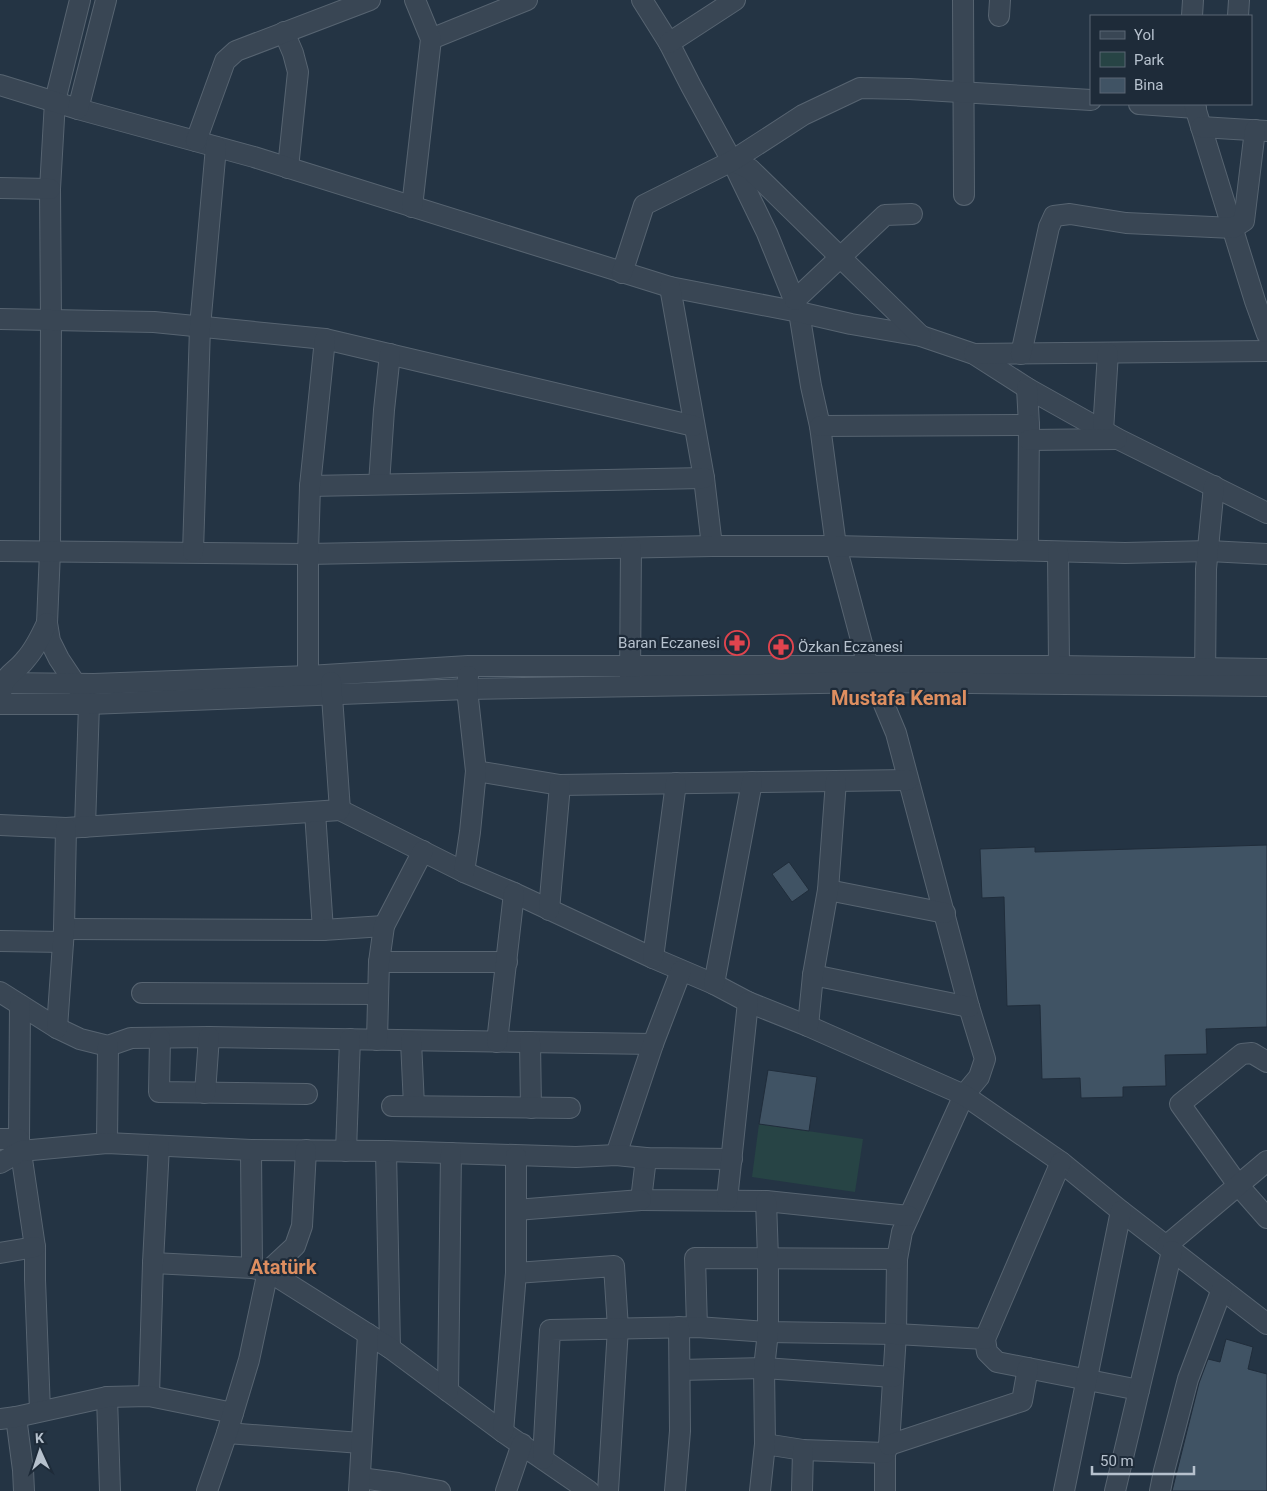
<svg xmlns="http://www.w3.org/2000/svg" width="1267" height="1491" viewBox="0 0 1267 1491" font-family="Roboto,sans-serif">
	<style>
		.green { fill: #274445 }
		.building { fill: #405364; stroke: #202d3b }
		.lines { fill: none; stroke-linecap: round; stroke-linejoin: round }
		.minor-casing { stroke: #576471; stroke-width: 22 }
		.minor { stroke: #394654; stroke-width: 20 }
		.labels { text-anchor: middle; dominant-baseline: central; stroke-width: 4.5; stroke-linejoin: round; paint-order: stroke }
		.poi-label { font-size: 15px; fill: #b6c1cd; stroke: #1e2b39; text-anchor: end }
		.district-label { font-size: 20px; font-weight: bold; fill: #de8e60; stroke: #1e2b39 }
	</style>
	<rect width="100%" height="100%" fill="#243444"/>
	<path class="green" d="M759,1124L863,1139L855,1192L752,1177Z"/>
	<g class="building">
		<path d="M1267,845V1027L1206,1029L1207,1054L1165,1055L1166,1086L1123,1087V1097L1081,1098L1080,1078L1042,1079L1040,1005L1007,1006L1004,897L982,898L980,849L1035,847V852Z"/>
		<path d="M789,862L809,890L792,902L772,874Z"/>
		<path d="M768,1070L817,1077L809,1131L759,1124Z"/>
		<path d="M1226,1339L1253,1347L1248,1369L1267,1374V1491H1172L1199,1383L1208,1359L1220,1362Z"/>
	</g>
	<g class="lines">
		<defs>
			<g id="minor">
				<path d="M80,0L55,101L50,189L51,320L50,551L47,623L50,641L59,659L89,704L85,827"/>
				<path d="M642,0L669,43L691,86L732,161L767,233L799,312L811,386L820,426L836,546L868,666L896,733L969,1007L985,1059L979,1077L964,1095L902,1232L897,1259L896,1334L889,1445L885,1453V1491"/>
				<path d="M963,0L964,195"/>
				<path d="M999,16L1000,0"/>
				<path d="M1192,16L1193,0"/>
				<path d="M1238,16L1239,0"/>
				<path d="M284,32L293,53L298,72L288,168"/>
				<path d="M431,39L527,0"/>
				<path d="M669,43L735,0"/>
				<path d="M0,85L78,109L254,157L670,287L799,312L851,324L921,336L974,354L1027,388L1118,439L1267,513"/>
				<path d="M1139,104L1196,108"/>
				<path d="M1194,104L1255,301L1267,334"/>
				<path d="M78,109L106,0"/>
				<path d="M1201,127L1267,131"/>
				<path d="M196,141L225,61L236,51L370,0"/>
				<path d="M732,161L750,169L921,336"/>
				<path d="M0,188L50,189"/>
				<path d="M412,207L431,39L415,0"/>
				<path d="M622,273L644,205L732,161L803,115L860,88L909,89L1091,100"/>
				<path d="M670,287L704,478L712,546"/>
				<path d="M795,300L885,215L912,214"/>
				<path d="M0,319L154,322L325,339L694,426"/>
				<path d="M974,354L1267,351"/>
				<path d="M1021,354L1049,227L1054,216L1070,214L1126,223L1233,228L1244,221L1255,130"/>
				<path d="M1027,388L1029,425L1028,550"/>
				<path d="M820,426L1029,425"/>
				<path d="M1103,431L1108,353"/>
				<path d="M1029,440L1117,439"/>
				<path d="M379,484L384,410L390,354"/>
				<path d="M310,486L704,478"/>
				<path d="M0,551L308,554L712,546H836L1125,553L1209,551L1267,554"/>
				<path d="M193,552L200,327L216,147"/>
				<path d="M1058,552L1059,666"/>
				<path d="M630,679L631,548"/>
				<path d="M1205,682L1206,569L1214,486"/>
				<path d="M0,683L94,684L309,676L468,666H1059L1267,669"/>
				<path d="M308,688V554L310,486L325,339"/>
				<path d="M2,690C3,676 17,671 25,660C35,649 41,636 47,623"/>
				<path d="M0,704H89L467,689L874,682L1267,686"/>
				<path d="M476,771L560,785L908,780"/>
				<path d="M340,810L464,872L514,893L653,958L714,984L748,1002L808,1026L964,1095L1061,1162L1121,1211L1267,1324"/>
				<path d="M315,812L323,930"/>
				<path d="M0,825L66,828L340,810L331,682"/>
				<path d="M464,872L470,832L476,771L467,689L468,676"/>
				<path d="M828,890L945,913"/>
				<path d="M549,910L560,785"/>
				<path d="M64,929L323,930L384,926"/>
				<path d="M0,941L63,942"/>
				<path d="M653,958L676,783"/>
				<path d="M379,962H507"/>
				<path d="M813,975L969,1007"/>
				<path d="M714,984L752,782"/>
				<path d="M0,992L57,1028L80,1039L108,1046L131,1038L209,1037L653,1044"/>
				<path d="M142,993L378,994"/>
				<path d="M20,1005L19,1139L35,1247V1280L40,1411"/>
				<path d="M808,1026L813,975L828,890L836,781"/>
				<path d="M57,1028L64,929L66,828"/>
				<path d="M160,1038L159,1092L307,1094"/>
				<path d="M377,1040L379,962L384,926L423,851"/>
				<path d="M411,1041L414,1106"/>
				<path d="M497,1042L514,893"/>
				<path d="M530,1042L531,1108"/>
				<path d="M1267,1062L1252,1053L1242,1054L1180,1104L1238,1185L1267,1218"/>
				<path d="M205,1093L209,1037"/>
				<path d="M392,1106L570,1108"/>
				<path d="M0,1139H19"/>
				<path d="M107,1143L108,1046"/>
				<path d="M251,1150L252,1268"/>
				<path d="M346,1151L350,1039"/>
				<path d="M386,1151L390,1348"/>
				<path d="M616,1155L653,1044L681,971"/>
				<path d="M646,1158L641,1200L766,1201L909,1216"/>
				<path d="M1061,1162L985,1339L987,1352L997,1362L1139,1390"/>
				<path d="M0,1163L21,1151L107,1143L251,1150L386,1151L576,1157L616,1155L646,1158L732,1159"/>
				<path d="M727,1200L748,1002"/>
				<path d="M516,1210L641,1200"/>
				<path d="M1166,1246L1267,1161"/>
				<path d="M0,1253L35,1247"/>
				<path d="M153,1263L252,1268L268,1271L390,1348L503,1432L589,1491"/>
				<path d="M516,1273L614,1266L618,1328L608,1491"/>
				<path d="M697,1327L695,1258L897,1259"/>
				<path d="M680,1370L764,1368L893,1377"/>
				<path d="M448,1391L451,1153"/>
				<path d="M149,1396L153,1263L159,1146"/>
				<path d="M107,1397L110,1491"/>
				<path d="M16,1417L23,1470L24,1491"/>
				<path d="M0,1419L16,1417L107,1397L149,1396L233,1413"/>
				<path d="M503,1432L516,1273V1156"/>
				<path d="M227,1433L361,1443"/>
				<path d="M765,1444L803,1450L885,1453"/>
				<path d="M889,1445L1022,1401L1028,1368"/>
				<path d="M543,1459L550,1330L697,1327L768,1332L896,1334L985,1339"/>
				<path d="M360,1478L398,1483L440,1491"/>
				<path d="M207,1491L227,1433L249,1360L268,1271L295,1246L302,1226L306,1150"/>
				<path d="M359,1491L368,1334"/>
				<path d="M506,1491L522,1444"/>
				<path d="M675,1491L680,1431L679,1327"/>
				<path d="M760,1491L765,1444L764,1368L768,1332V1258L766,1201"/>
				<path d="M802,1491L803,1450"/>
				<path d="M1064,1491L1121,1211"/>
				<path d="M1115,1491L1172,1251"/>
				<path d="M1160,1491L1164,1471L1188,1379L1222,1289"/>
			</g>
		</defs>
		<use href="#minor" class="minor-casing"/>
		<use href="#minor" class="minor"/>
	</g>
	<defs>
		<symbol id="pharmacy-ring" viewBox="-11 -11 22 22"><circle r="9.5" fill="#1e2b39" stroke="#e0444e" stroke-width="1.5"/><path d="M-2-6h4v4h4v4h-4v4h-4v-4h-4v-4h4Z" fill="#e0444e"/></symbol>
	</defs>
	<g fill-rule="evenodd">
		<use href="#pharmacy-ring" x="723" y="629" width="28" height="28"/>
		<use href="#pharmacy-ring" x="767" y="633" width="28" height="28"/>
	</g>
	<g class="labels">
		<g class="poi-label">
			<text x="720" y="643">Baran Eczanesi</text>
			<text x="798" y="647" text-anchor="start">Özkan Eczanesi</text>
		</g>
		<g class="district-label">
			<text x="899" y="698">Mustafa Kemal</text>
			<text x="283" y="1267">Atatürk</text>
		</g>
	</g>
	<rect x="1090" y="15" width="162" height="90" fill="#1e2b39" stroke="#5b6774"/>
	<rect x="1100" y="31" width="25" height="8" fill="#394654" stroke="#5b6774"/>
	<text x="1134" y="40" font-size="15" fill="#b6c1cd">Yol</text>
	<rect x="1100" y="52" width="25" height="15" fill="#274445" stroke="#5b6774"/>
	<text x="1134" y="65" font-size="15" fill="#b6c1cd">Park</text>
	<rect x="1100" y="78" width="25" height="15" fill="#405364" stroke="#5b6774"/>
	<text x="1134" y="90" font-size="15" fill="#b6c1cd">Bina</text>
	<g transform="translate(40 1451) rotate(357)" stroke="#1e2b39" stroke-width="4" paint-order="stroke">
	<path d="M0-4L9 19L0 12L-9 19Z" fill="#b6c1cd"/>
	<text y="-8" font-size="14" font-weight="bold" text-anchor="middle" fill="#b6c1cd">K</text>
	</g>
	<path d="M1092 1466v8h102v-8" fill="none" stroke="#b6c1cd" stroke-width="2.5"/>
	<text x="1100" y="1466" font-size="15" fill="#b6c1cd" stroke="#1e2b39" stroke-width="4" paint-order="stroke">50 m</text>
</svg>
